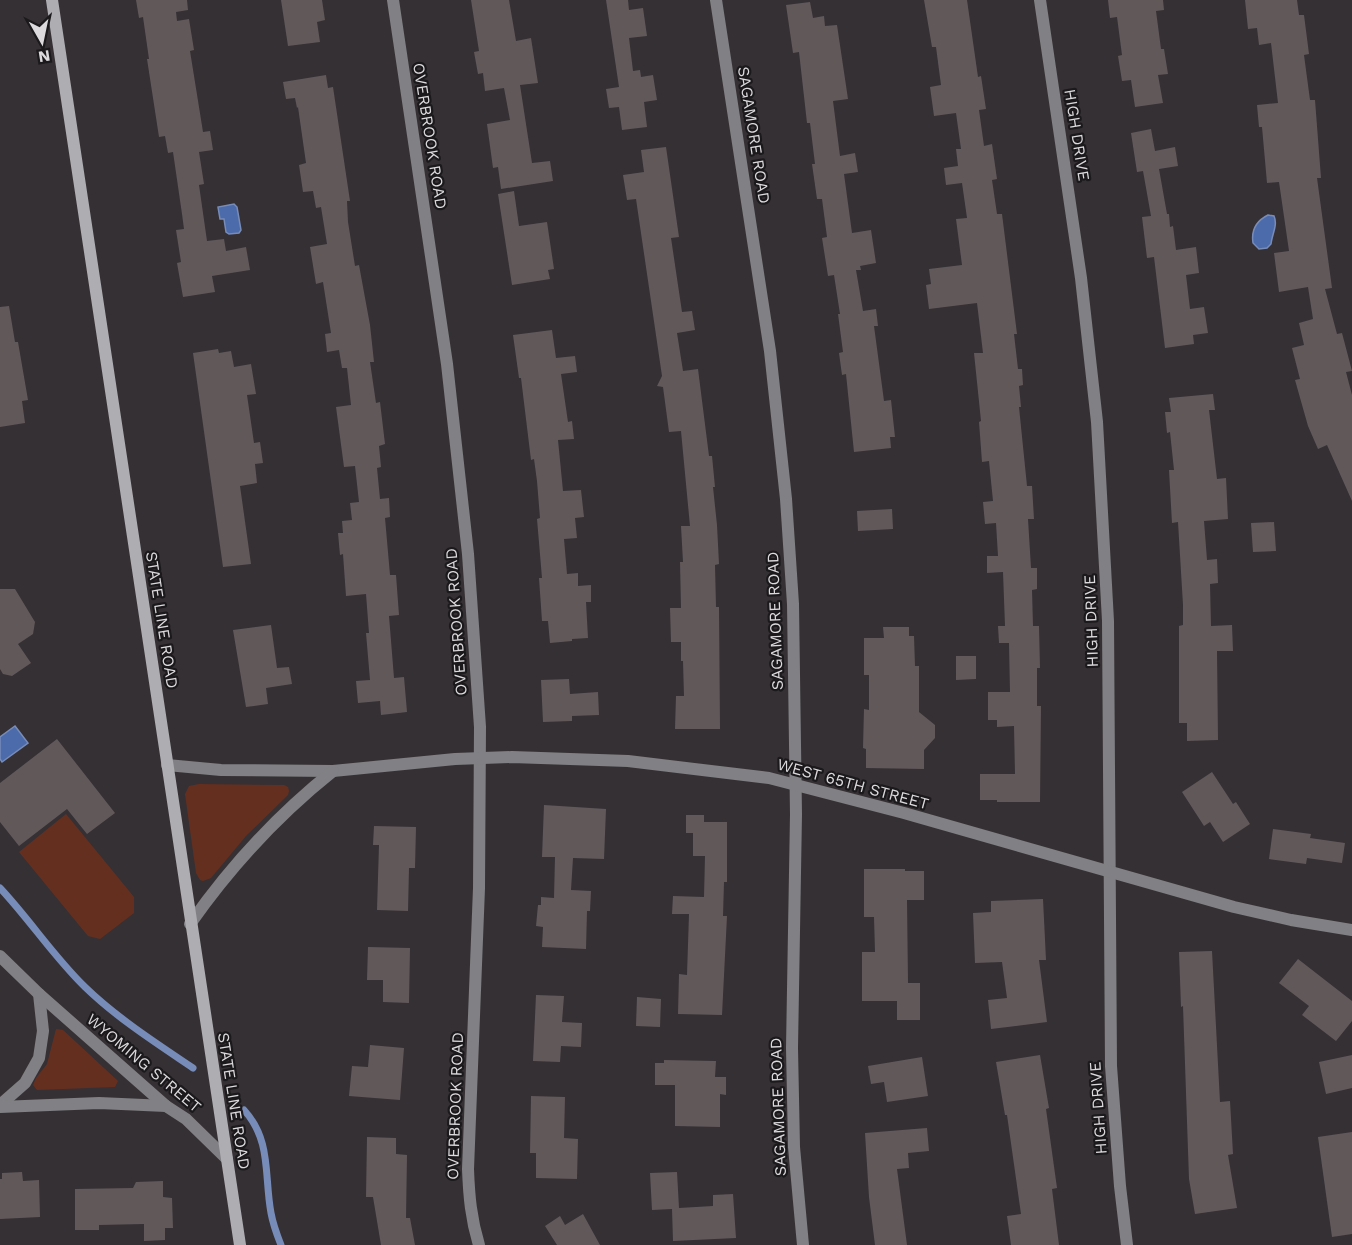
<svg xmlns="http://www.w3.org/2000/svg" width="1352" height="1245" viewBox="0 0 1352 1245" font-family="'Work Sans',sans-serif">
	<style>
		.green { fill: #652f1f }
		.water { fill: #4c6baa; stroke: #788cb9; stroke-width: 1.5 }
		.lines { fill: none; stroke-linecap: round; stroke-linejoin: round }
		.stream { stroke: #788cb9; stroke-width: 7 }
		.building { fill: #61585a }
		.street { stroke: #818084; stroke-width: 12 }
		.secondary { stroke: #aeadb2; stroke-width: 12 }
		.labels { text-anchor: middle; dominant-baseline: central; stroke-width: 4.5; stroke-linejoin: round; paint-order: stroke }
		.street-label { font-size: 16px; fill: #dddadd; stroke: #1b191b }
	</style>
	<rect width="100%" height="100%" fill="#353034"/>
	<g class="green">
		<path d="M199,784L284,785L288,787L289,791L288,795L246,836L211,878L203,881L200,880L196,873L185,794L189,786Z"/>
		<path d="M66,814L134,897V913L100,939L88,936L19,852Z"/>
		<path d="M56,1029L63,1030L118,1081L115,1087L37,1090L33,1085L36,1078L47,1064Z"/>
	</g>
	<g class="water">
		<path d="M234,204L237,207L241,230L239,233L229,234L226,232L224,219H220L218,207Z"/>
		<path d="M1268,215L1274,216C1278,225 1272,234 1271,244L1267,248L1259,249L1253,243C1251,230 1256,221 1268,215Z"/>
		<path d="M15,726L28,743L2,762L0,759V737Z"/>
	</g>
	<g class="lines">
		<g class="stream">
			<path d="M0,888C30,920 54,957 85,987C117,1018 156,1043 193,1068"/>
			<path d="M244,1110C272,1141 264,1176 271,1213C273,1224 277,1235 281,1245"/>
		</g>
	</g>
	<g class="building">
		<path d="M136,0H187L188,10L176,12L177,21L189,19L194,50L190,51L203,132L210,131L213,150L199,152L204,184L199,185L207,241L224,239L226,251L246,247L250,270L212,276L215,292L183,297L177,263L181,262L176,230L184,229L182,214L173,152L168,153L165,136L159,137L147,59H149L143,17L139,18Z"/>
		<path d="M281,0H322L325,20L317,22L320,42L288,46Z"/>
		<path d="M471,0H509L516,41L531,38L538,83L520,85L532,163L550,161L553,181L501,189L498,167L493,168L487,124L510,120L504,88L485,91L483,73L478,74L474,52L479,51Z"/>
		<path d="M606,0H628L629,10L643,8L647,36L629,38L633,71L640,70L641,77L653,75L657,100L644,102L647,127L622,130L619,107L609,108L606,89L619,87Z"/>
		<path d="M924,0H967L978,77L981,76L986,109L979,110L984,146L992,144L997,179L992,180L997,214H1002L1017,334H1014L1018,369H1022L1023,385L1019,386L1021,407H1019L1027,486H1032L1034,519H1028L1031,568H1037V589L1032,590L1033,626H1039L1040,668H1037V706H1041L1040,802H997V800H980V774H1015L1014,726L997,727V720H988V692H1010L1009,643H999L998,626H1005L1003,572L987,573V556H998L996,523L985,524L983,502L993,501L989,461L982,462L979,422L981,421L974,353H983L977,303L929,309L926,285L931,284L929,269L962,265L956,219L967,218L962,183L946,185L944,168L958,166L956,149H961L956,113L934,116L930,87L941,85L936,47H932Z"/>
		<path d="M1108,0H1163L1164,10L1156,11L1161,49H1164L1168,74L1158,75L1163,103L1135,107L1131,80L1122,81L1118,56L1122,55L1117,17L1110,18Z"/>
		<path d="M1245,0H1297L1299,15H1304L1309,54L1304,55L1310,100H1315L1321,178H1317L1332,288L1325,289L1337,334L1342,333L1352,371L1346,372L1352,395V501L1327,445L1318,449L1308,426L1295,380L1300,379L1292,348L1304,345L1299,323L1313,319L1308,287L1279,292L1274,253L1289,251L1279,182L1267,183L1262,127H1259L1257,105L1278,103L1271,43L1259,45L1257,28L1248,29Z"/>
		<path d="M810,2L813,18L824,16L825,26L837,25L848,99L833,101L840,156L855,153L858,172L844,174L852,233L871,230L876,263L860,266L861,270H856L863,311L876,309L878,326H874L884,401L891,400L895,437H890L891,448L854,452L846,374L842,375L839,353L843,352L838,314H840L834,275L828,276L822,238L827,237L822,199H817L812,164H815L810,123H807L799,52L793,53L786,5Z"/>
		<path d="M326,75L328,88L333,87L350,201H347L348,222L355,266L359,265L370,325L374,362H370L376,403L380,402L385,444L379,446L381,467L377,468L380,499L389,498L390,517L385,518L390,575H396L399,615L389,616L394,678L404,677L407,712L381,715L380,701L358,703L356,681L370,680L366,633H369L366,594L346,596L343,554L340,555L338,533H343L342,521L352,520L350,503L359,502L355,466L344,467L336,407L351,405L347,368H342L339,350L327,352L325,334L331,333L323,282L316,284L310,247L327,244L321,207L316,208L313,191L303,192L299,165L306,163L298,107L297,108L295,98L286,99L283,82Z"/>
		<path d="M1151,129L1155,151L1175,147L1178,166L1159,169L1167,214H1169L1170,227L1173,226L1176,250L1196,247L1199,273L1186,275L1190,309L1204,307L1208,333L1193,335L1194,344L1165,348L1154,257L1147,258L1142,217L1151,216L1143,171L1137,172L1131,133Z"/>
		<path d="M666,147L679,237L671,238L682,312L692,311L695,330L677,333L683,371L698,369L709,456H712L715,487H713L717,525L719,564L715,565L716,607H719L720,729H675L676,696H684L683,661H681V642H671L670,608H681L680,562H683L681,526H690L681,431L669,432L663,387L657,386L662,376L636,199L627,200L623,175L644,172L641,150Z"/>
		<path d="M514,191L519,226L547,222L554,269L548,270L550,279L512,285L498,194Z"/>
		<path d="M9,306L15,342H18L28,400L22,401L25,423L0,427V307Z"/>
		<path d="M552,330L556,358L575,356L577,372L561,374L568,422L572,421L574,439L558,440L563,491L581,490L584,517L575,518L577,538L564,539L567,574L578,573V586L591,585V602H586L588,638L572,639V641L550,643L548,621H542L539,578H542L537,519L540,518L537,481L534,459L531,460L521,378H519L513,335Z"/>
		<path d="M218,349L219,353L231,351L234,367L251,364L256,394L247,395L254,443L260,442L263,463L255,464L257,483L240,486L251,564L223,567L193,353Z"/>
		<path d="M1213,394L1215,410H1209L1217,479L1226,478L1228,519L1204,521L1207,560L1217,559L1218,583L1210,584L1211,626L1232,625L1233,651H1217L1218,740L1187,741V723H1179V626L1183,625V605L1178,522L1172,523L1169,470H1174L1170,432L1167,433L1165,412H1171L1169,398Z"/>
		<path d="M892,509L893,529L858,531L857,511Z"/>
		<path d="M1274,522L1276,551L1253,552L1251,523Z"/>
		<path d="M0,589H15L35,622L33,634L18,644L31,663L12,676L3,674L0,669Z"/>
		<path d="M271,625L277,668L289,667L292,684L266,688L268,704L246,707L233,630Z"/>
		<path d="M883,627H909V636H914L915,666H919V712L935,725V738L924,750V769L866,768V749L863,748L864,709L869,710V675H864V638H884Z"/>
		<path d="M956,656H976V679L956,680Z"/>
		<path d="M569,679L570,694L598,692L599,715L572,716V721L543,722L541,680Z"/>
		<path d="M57,739L115,813L87,834L67,809L19,846L0,822V783Z"/>
		<path d="M1212,772L1233,804L1236,802L1250,824L1223,842L1210,822L1204,826L1182,792Z"/>
		<path d="M544,805L606,809L604,859L573,858L571,890L591,891L590,911H587L586,949L542,947L543,927L536,926L538,905H541V897L554,898L555,857H542Z"/>
		<path d="M686,815H704V822H727V882H724L723,916H727L722,1015L678,1014L679,974L687,975L689,914H672L673,896L704,897L705,856H693V833H686Z"/>
		<path d="M374,826L416,827L415,868H409L408,911L377,910L379,845H373Z"/>
		<path d="M1273,829L1311,834L1310,838L1345,843L1342,863L1307,858L1306,864L1269,859Z"/>
		<path d="M864,869H905V871H924V900H907L908,983H920V1020H897V1001H862V952H875L874,917H864Z"/>
		<path d="M1043,899L1046,960H1039L1047,1022L991,1029L988,1000L1007,998L1002,962L975,963L973,913L991,912V901Z"/>
		<path d="M368,947L410,948L409,1003L383,1002V980H367Z"/>
		<path d="M1212,951L1220,1102L1230,1101L1233,1154L1228,1155L1237,1208L1195,1214L1189,1179L1183,1006L1181,1007L1179,952Z"/>
		<path d="M1298,959L1352,1001V1021L1336,1041L1302,1015L1309,1006L1279,983Z"/>
		<path d="M536,995L564,996L562,1022L582,1023L581,1047L561,1046L560,1062L533,1061Z"/>
		<path d="M637,997L661,999L660,1027L636,1026Z"/>
		<path d="M370,1045L404,1048L400,1100L349,1096L352,1066L368,1067Z"/>
		<path d="M1040,1055L1049,1108L1046,1109L1057,1188L1052,1189L1059,1245H1011L1007,1216L1021,1214L1007,1115H1005L996,1062Z"/>
		<path d="M1352,1055V1088L1326,1094L1319,1062Z"/>
		<path d="M922,1057L928,1096L887,1102L884,1082L871,1084L868,1066Z"/>
		<path d="M664,1060L716,1061L715,1077H726V1095L720,1094V1127L675,1126V1085H655V1063H664Z"/>
		<path d="M531,1096L565,1097L564,1138L578,1139L577,1179L536,1178V1153H530Z"/>
		<path d="M927,1128L929,1151L908,1153L909,1168L897,1169L907,1245H875L869,1197L865,1133Z"/>
		<path d="M1352,1132V1234L1332,1237L1318,1137Z"/>
		<path d="M367,1137L396,1138V1154L407,1155L406,1218H410L415,1245H381L373,1197H366Z"/>
		<path d="M22,1172L23,1181L39,1180L40,1217L0,1219V1179H2V1173Z"/>
		<path d="M677,1172L679,1208L713,1206V1195L733,1194L736,1238L673,1241L672,1209L652,1210L650,1173Z"/>
		<path d="M163,1181V1197L172,1198L173,1228H165V1240L144,1241V1224L99,1225V1230H75V1189L133,1188L136,1182Z"/>
		<path d="M583,1214L600,1245H557L545,1226L560,1216L565,1225Z"/>
	</g>
	<g class="lines">
		<g class="street">
			<path d="M393,0L447,364L468,554L480,727L479,888L468,1169C469,1196 471,1219 479,1245"/>
			<path d="M716,0L770,351L786,499L793,604L796,814L792,1048L794,1147L803,1245"/>
			<path d="M1040,0L1081,278L1097,422L1108,621L1111,1066L1120,1186L1127,1245"/>
			<path d="M167,765L221,770L333,771L455,759L512,757L628,761L769,778L904,813L1234,907L1291,920L1352,930"/>
			<path d="M190,924C230,867 279,814 333,771"/>
			<path d="M0,956L39,994L43,1031L39,1058L25,1083L0,1105"/>
			<path d="M39,994L166,1106L186,1119L227,1159"/>
			<path d="M0,1107L99,1103L166,1106"/>
		</g>
		<path class="secondary" d="M52,0L240,1245"/>
	</g>
	<g class="labels">
		<g class="street-label">
			<text transform="translate(754 135) rotate(81)">SAGAMORE ROAD</text>
			<text transform="translate(1077 135) rotate(81)">HIGH DRIVE</text>
			<text transform="translate(430 136) rotate(81)">OVERBROOK ROAD</text>
			<text transform="translate(162 620) rotate(81)">STATE LINE ROAD</text>
			<text transform="translate(775 621) rotate(-92)">SAGAMORE ROAD</text>
			<text transform="translate(1091 621) rotate(-92)">HIGH DRIVE</text>
			<text transform="translate(456 622) rotate(-94)">OVERBROOK ROAD</text>
			<text transform="translate(853 784) rotate(15)">WEST 65TH STREET</text>
			<text transform="translate(144 1063) rotate(40)">WYOMING STREET</text>
			<text transform="translate(234 1101) rotate(81)">STATE LINE ROAD</text>
			<text transform="translate(455 1106) rotate(-88)">OVERBROOK ROAD</text>
			<text transform="translate(778 1107) rotate(-92)">SAGAMORE ROAD</text>
			<text transform="translate(1098 1108) rotate(-94)">HIGH DRIVE</text>
		</g>
	</g>
	<g transform="translate(42 42) rotate(171)" stroke="#1b191b" stroke-width="4.5" paint-order="stroke">
	<path d="M0-4.5L10 22L0 15L-10 22Z" fill="#dddadd"/>
	<text y="-9" font-size="16" font-weight="bold" text-anchor="middle" fill="#dddadd">N</text>
	</g>
</svg>
